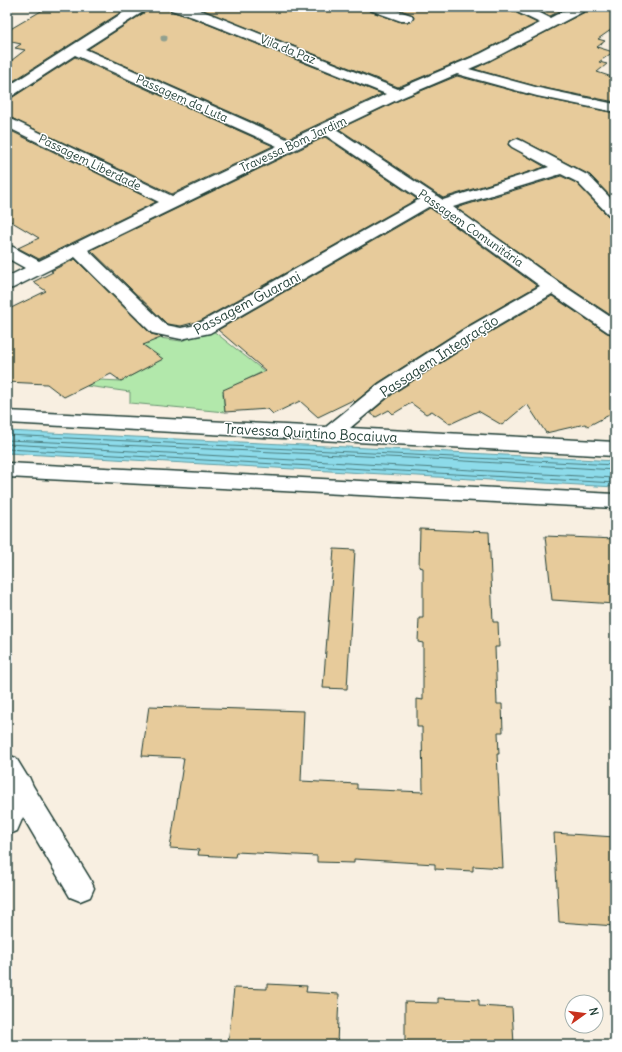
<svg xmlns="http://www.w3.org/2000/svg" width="622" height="1052" viewBox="0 0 622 1052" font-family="Delius,sans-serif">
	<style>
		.green { fill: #b2e8ab; stroke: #689270 }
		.water { fill: #8ddbea; stroke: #619ca1 }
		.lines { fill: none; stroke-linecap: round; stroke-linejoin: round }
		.shore { stroke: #4b7c7d; stroke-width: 1 }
		.building { fill: #e7cb9b; stroke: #1f3d34 }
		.street-casing { stroke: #1f3d34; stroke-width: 3 }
		.street { fill: #fff; fill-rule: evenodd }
		.tree { fill: #91a08f }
		.labels { text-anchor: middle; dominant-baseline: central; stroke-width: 3; stroke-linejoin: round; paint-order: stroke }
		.far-street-label { font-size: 12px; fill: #1f3d34; stroke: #fff }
		.street-label { font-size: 14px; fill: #1f3d34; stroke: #fff }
	</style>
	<rect width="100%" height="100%" fill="#f8efe1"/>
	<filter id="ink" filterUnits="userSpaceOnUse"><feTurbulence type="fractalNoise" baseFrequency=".025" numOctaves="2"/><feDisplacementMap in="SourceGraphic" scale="8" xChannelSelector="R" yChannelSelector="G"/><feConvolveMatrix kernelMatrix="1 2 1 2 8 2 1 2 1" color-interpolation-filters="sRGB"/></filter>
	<g filter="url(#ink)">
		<path class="green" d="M82,258L134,308L124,312L160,338L181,341L212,330L264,371L240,383L223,393L225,412L130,403V392L87,386L100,380L121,381L162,359L91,305L79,278L64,263L75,259Z"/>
		<path class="water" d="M7,431L431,451L615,461V487L7,453Z"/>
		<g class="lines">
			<g class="shore">
				<path d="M7,435L615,465"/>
				<path d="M7,440L431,459L615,470"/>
				<path d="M7,444L615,478"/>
				<path d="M7,449L615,483"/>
			</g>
		</g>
		<g class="building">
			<path d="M48,7H129L7,85V64L25,50L15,48L21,44L7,41V31Z"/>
			<path d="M148,7H169L171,11L192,18L382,94L289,138L88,49L147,11Z"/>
			<path d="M194,7H368L370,11L401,22H411L414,17L411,14L392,7H511L512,11L537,23L479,53L398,87Z"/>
			<path d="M531,7H568L550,16Z"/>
			<path d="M588,7H615V27L598,39L605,41L597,47L613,52L599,62L607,64L597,72L615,78V102L539,87L474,69L587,11Z"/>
			<path d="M75,57L273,146L172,194L7,116V98L13,97Z"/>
			<path d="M457,76L537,97L615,113V201L590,175L518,138L511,140L508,145L545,167L443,198L339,129L404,98Z"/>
			<path d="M7,129L156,202L39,259L18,248L39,238L7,219Z"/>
			<path d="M325,137L417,199L200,321L181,326L167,324L91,250Z"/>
			<path d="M561,176L576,183L608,216L615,218V318L559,281L456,208Z"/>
			<path d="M430,208L537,286L464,328L378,383L355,402L353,400L318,417L300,401L273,414L268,409L225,412L223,390L266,371L218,330Z"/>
			<path d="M75,259L151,334L163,337L143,345L163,359L121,381L111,374L64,397L47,384L7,382V310L46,291L33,282L53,272L51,271Z"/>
			<path d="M552,296L607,333L615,335V412L588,426L585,424L546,433L527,404L502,425L478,411L450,424L432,411L426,414L411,403L393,414L389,410L376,417L370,413L394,393L480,338Z"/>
			<path d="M420,529L489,532L493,622H498L499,647H495L497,704H502L503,732H498L499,754H497L503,868L473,866V871L435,869V864L354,859V863L317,862V856L236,852L235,857L198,855L199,850L170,848L184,758L142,756L149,706L304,711L301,781L357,784V789L423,792L422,727H417V699L423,700V643L418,642L419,618H423V568L419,567Z"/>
			<path d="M545,536L615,539V604L552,600Z"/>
			<path d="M334,549L355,550L347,689L323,688Z"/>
			<path d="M554,833L615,837V926L559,922Z"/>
			<path d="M267,984L307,986L306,992L339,994L337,1045H228L234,988L267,989Z"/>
			<path d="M438,998L479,1000V1006L512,1008L514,1045H425V1043L405,1042V1002L438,1003Z"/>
		</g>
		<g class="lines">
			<defs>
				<g id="street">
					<path d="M132,7H147L146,10L85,49L289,140L386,94L193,17L171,10L170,7H189L203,11L398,89L480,54L540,23L513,10L512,7H528L550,18L571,7H587L586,10L490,60L469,69L539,88L615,104V112L537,96L457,74L403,97L336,129L443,200L549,167L512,147L509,144L512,141L517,139L522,141L589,176L615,203V217L609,215L577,182L561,174L453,207L558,282L615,320V334L608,332L552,294L479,337L393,392L350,428L615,442V456L7,423V411L326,427L379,384L465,329L540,286L430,206L210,333L181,339L152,333L75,257L13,288L7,289V277L25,268L7,258V246L13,247L39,261L159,202L7,127V117L172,196L277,146L75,55L12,96L7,97V87ZM325,135L420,199L196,325L181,328L166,325L88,250Z"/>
					<path d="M369,7H387L411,15L413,18L411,21H401L370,10Z"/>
					<path d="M7,463L615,494V508L7,477Z"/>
					<path d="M7,755L16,758L27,776L29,777L33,786L90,879L94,888L90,897L80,901L70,897L23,817L17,831L7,835Z"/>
				</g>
			</defs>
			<use href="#street" class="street-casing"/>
			<use href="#street" class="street"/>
		</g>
		<circle class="tree" cx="164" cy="38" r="3.5"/>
	</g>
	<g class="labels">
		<g class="far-street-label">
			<text transform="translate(288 49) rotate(22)">Vila da Paz</text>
			<text transform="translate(182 98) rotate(24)">Passagem da Luta</text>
			<text transform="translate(293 144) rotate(-25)">Travessa Bom Jardim</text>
			<text transform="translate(90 162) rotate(26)">Passagem Liberdade</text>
			<text transform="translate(471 228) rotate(35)">Passagem Comunitária</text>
		</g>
		<g class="street-label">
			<text transform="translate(247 303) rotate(-28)">Passagem Guarani</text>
			<text transform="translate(439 356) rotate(-33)">Passagem Integração</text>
			<text transform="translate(311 433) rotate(3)">Travessa Quintino Bocaiuva</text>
		</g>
	</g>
	<rect width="622" height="1052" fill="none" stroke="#fff" stroke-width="24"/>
	<rect x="12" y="12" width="598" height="1028" fill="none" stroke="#1f3d34" stroke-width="1.5" filter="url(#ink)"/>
	<g transform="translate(584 1014) rotate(76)"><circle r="19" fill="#ffffff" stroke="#a5b1ae"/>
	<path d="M0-3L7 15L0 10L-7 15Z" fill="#c8321e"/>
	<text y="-6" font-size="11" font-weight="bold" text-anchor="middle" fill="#1f3d34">N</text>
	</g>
</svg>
